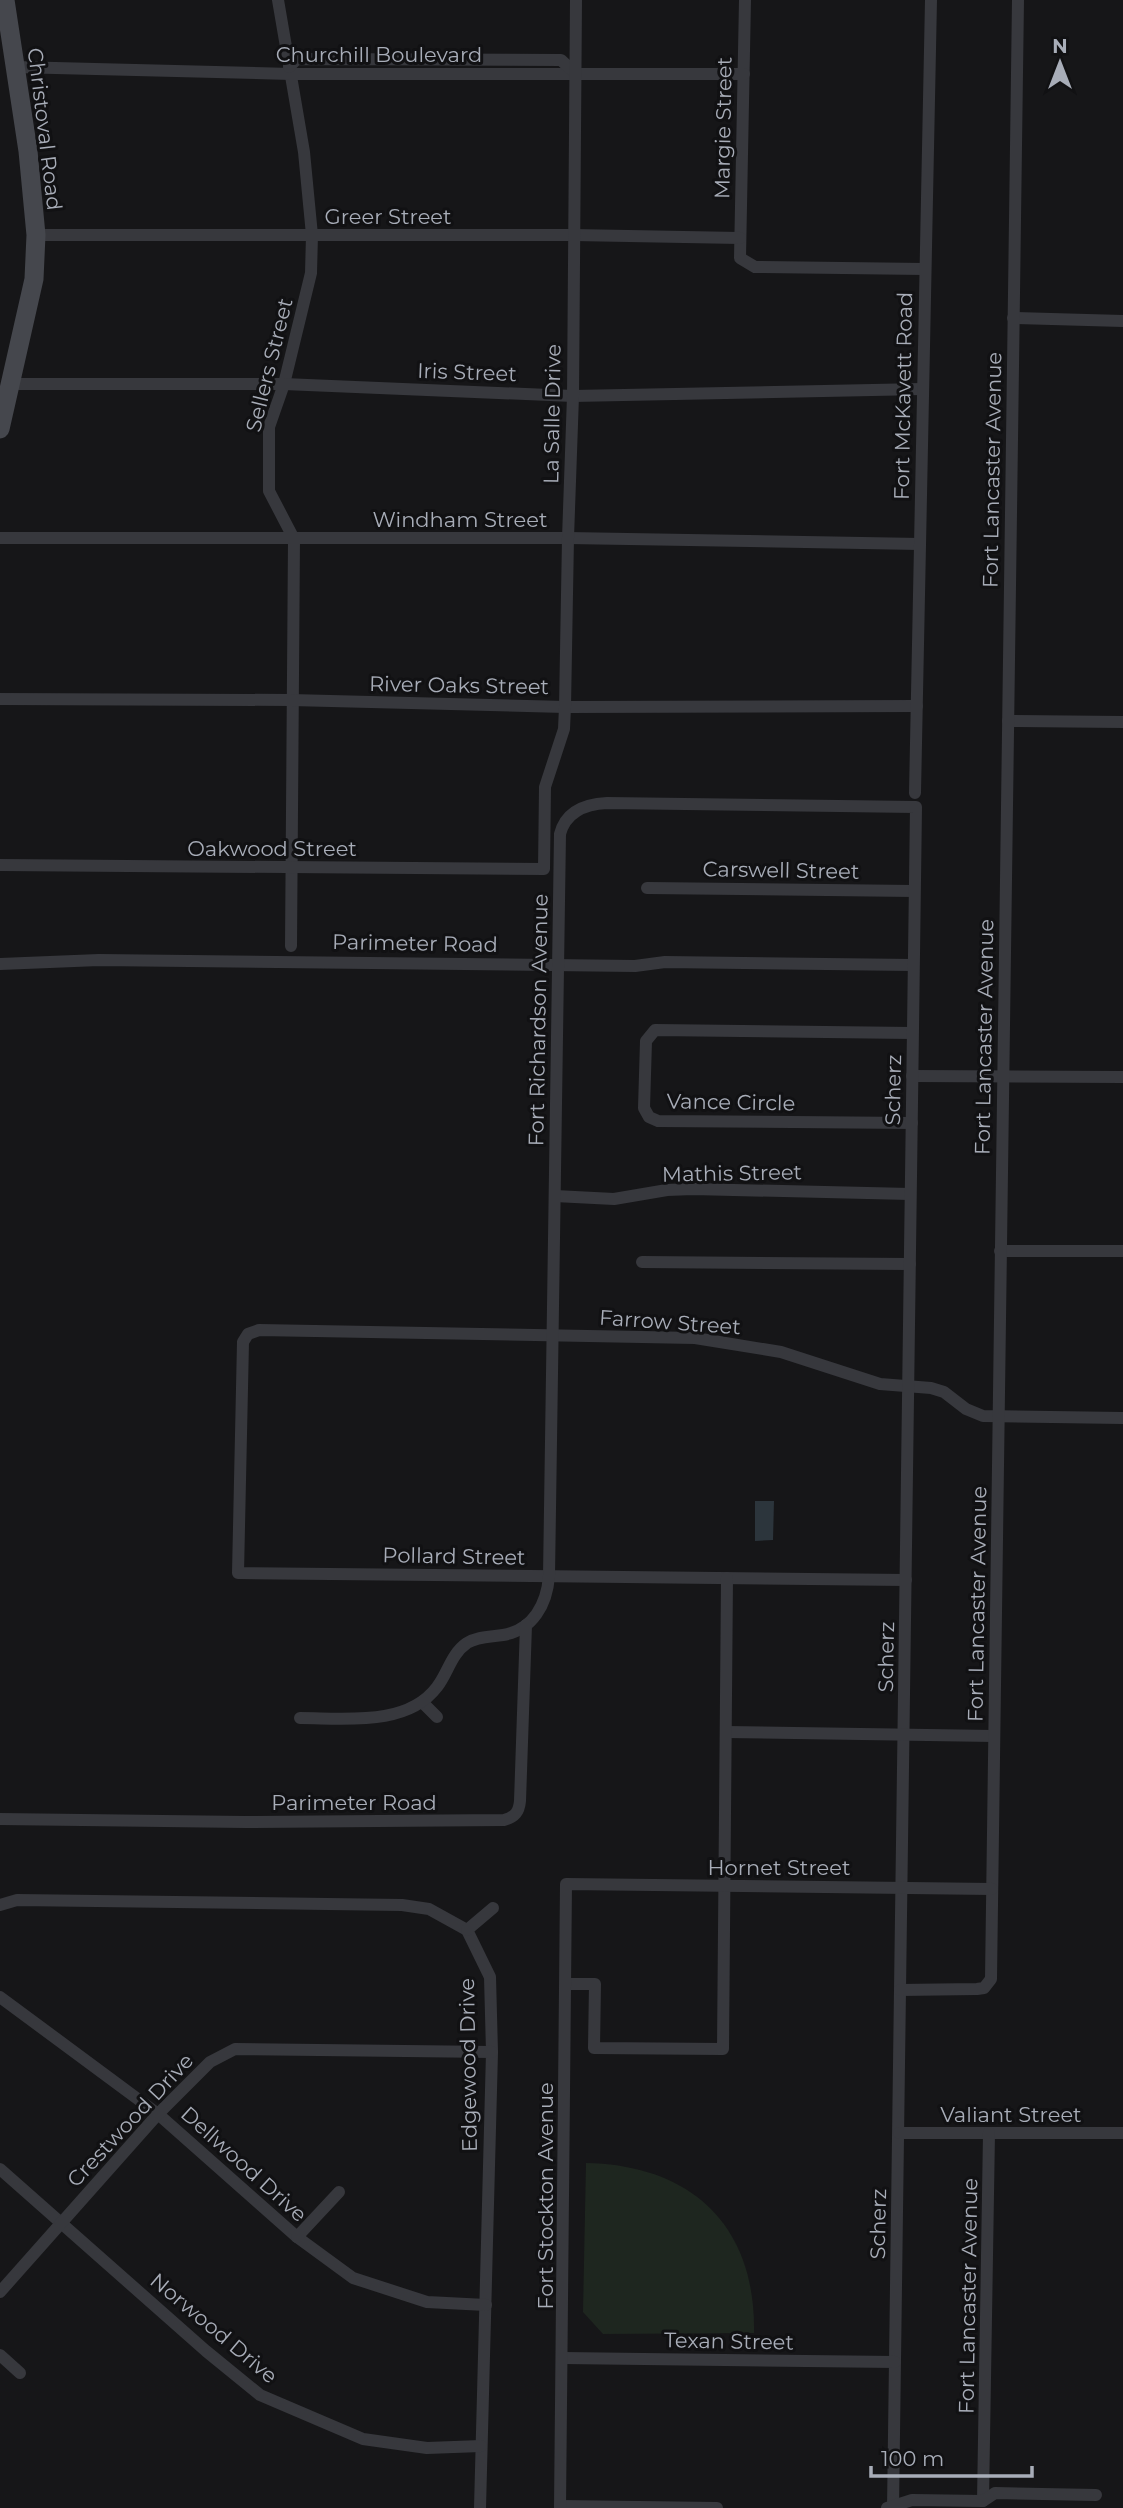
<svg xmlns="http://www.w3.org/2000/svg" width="1123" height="2508" viewBox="0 0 1123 2508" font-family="Montserrat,sans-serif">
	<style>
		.green { fill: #1e261f }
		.water { fill: #2c353c }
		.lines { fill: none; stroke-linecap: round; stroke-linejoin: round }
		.street { stroke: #37383d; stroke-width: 12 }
		.secondary { stroke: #45474d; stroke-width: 19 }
		.labels { text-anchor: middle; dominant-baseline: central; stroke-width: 6; stroke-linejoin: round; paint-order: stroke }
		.street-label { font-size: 21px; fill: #a8adb8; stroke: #111113 }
	</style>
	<rect width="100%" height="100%" fill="#161618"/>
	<path class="green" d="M586,2163C692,2165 756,2226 754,2333L603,2334L583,2312Z"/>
	<path class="water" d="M755,1501H774L773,1540L755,1541Z"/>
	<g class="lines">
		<g class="street">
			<path d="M278,0L304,152L312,235L311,273L284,384L269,427V491L294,539L291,946"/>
			<path d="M745,0L740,258L755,267L924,269"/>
			<path d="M15,67L291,74H744"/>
			<path d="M289,67L297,59L561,60L575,73"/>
			<path d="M36,235H573L740,238"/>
			<path d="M1013,318L1123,321"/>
			<path d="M11,384H284L573,396L922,389"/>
			<path d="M0,538H568L920,544"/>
			<path d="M0,699L291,700L565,707L917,706"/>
			<path d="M1008,721L1123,722"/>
			<path d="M915,793L931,0"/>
			<path d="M0,865L544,869L545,787L564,729L565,707L568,538L573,396L576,0"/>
			<path d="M647,888L914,891"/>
			<path d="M0,964L99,960L635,966L665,962L913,965"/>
			<path d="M912,1076L1123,1077"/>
			<path d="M912,1123L658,1121L649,1117L644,1108L646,1041L655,1030L912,1033"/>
			<path d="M555,1196L614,1199L667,1190L693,1189L910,1194"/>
			<path d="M1000,1251H1123"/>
			<path d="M642,1262L910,1264"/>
			<path d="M906,1580L238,1573L243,1342L248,1334L259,1330L695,1338L781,1352L880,1384L931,1388L944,1392L966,1409L983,1416L1123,1418"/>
			<path d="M422,1702L437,1717"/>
			<path d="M300,1718C344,1718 407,1727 437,1687C448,1673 451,1654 467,1643C478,1636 491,1637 503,1635C533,1630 547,1604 549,1576L560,834C566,811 586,804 607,803L916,807L893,2508"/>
			<path d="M726,1732L994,1736"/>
			<path d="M0,1819L245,1822L504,1820C515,1817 519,1812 520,1801L526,1625"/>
			<path d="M0,1905L17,1900L402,1905L429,1909L467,1930L490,1977L492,2052L480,2508"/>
			<path d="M467,1930L493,1908"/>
			<path d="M566,1984H595L594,2048L723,2049L727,1578"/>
			<path d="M900,1990L977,1989L984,1988L991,1979L1018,0"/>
			<path d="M0,1997L158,2114L297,2237L353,2278L427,2302L486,2305"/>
			<path d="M899,2133H1123"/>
			<path d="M0,2169L206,2351L260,2395L363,2439L427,2448L481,2446"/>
			<path d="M297,2237L339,2192"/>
			<path d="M0,2292L158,2114L210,2062L235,2049L492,2052"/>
			<path d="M0,2355L20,2373"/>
			<path d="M563,2358L895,2362"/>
			<path d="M983,2501L989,2133"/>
			<path d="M560,2506L717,2508"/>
			<path d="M560,2508L566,1884L992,1889"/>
			<path d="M887,2508L912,2500L983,2501L995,2493L1096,2495"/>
		</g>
		<path class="secondary" d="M0,429L34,279L36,235L28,151L5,0"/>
	</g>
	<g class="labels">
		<g class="street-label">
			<text x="379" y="54">Churchill Boulevard</text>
			<text transform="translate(723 128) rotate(-89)">Margie Street</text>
			<text transform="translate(45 129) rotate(83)">Christoval Road</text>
			<text x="388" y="216">Greer Street</text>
			<text transform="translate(269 365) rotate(-76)">Sellers Street</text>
			<text transform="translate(467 372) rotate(2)">Iris Street</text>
			<text transform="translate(903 396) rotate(-89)">Fort McKavett Road</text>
			<text transform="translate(552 414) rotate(-89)">La Salle Drive</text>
			<text transform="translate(992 470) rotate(-89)">Fort Lancaster Avenue</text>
			<text x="460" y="519">Windham Street</text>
			<text transform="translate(459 685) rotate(1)">River Oaks Street</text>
			<text x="272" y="848">Oakwood Street</text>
			<text transform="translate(781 870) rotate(1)">Carswell Street</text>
			<text transform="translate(415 943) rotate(1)">Parimeter Road</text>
			<text transform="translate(538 1020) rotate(-89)">Fort Richardson Avenue</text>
			<text transform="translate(984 1037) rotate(-89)">Fort Lancaster Avenue</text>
			<text transform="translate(893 1090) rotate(-89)">Scherz</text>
			<text transform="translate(731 1102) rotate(1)">Vance Circle</text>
			<text transform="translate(732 1173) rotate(-1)">Mathis Street</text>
			<text transform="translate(670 1322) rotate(4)">Farrow Street</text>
			<text transform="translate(454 1556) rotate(1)">Pollard Street</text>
			<text transform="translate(977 1604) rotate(-89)">Fort Lancaster Avenue</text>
			<text transform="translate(886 1657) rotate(-89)">Scherz</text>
			<text x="354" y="1802">Parimeter Road</text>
			<text x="779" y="1867">Hornet Street</text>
			<text transform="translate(468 2065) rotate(-91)">Edgewood Drive</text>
			<text x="1011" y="2114">Valiant Street</text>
			<text transform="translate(130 2120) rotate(-47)">Crestwood Drive</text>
			<text transform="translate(244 2164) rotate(42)">Dellwood Drive</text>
			<text transform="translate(545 2196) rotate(-90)">Fort Stockton Avenue</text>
			<text transform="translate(878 2224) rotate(-89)">Scherz</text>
			<text transform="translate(968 2296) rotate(-89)">Fort Lancaster Avenue</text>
			<text transform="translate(214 2328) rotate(40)">Norwood Drive</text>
			<text transform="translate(729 2341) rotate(1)">Texan Street</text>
		</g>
	</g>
	<g transform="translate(1060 63)" stroke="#111113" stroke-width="5" paint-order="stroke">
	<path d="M0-5L12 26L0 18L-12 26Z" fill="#a8adb8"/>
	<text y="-10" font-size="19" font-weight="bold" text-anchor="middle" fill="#a8adb8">N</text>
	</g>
	<path d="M871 2466v10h161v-10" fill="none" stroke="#a8adb8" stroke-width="3.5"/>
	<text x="881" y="2466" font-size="21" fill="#a8adb8" stroke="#111113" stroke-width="5" paint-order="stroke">100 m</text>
</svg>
